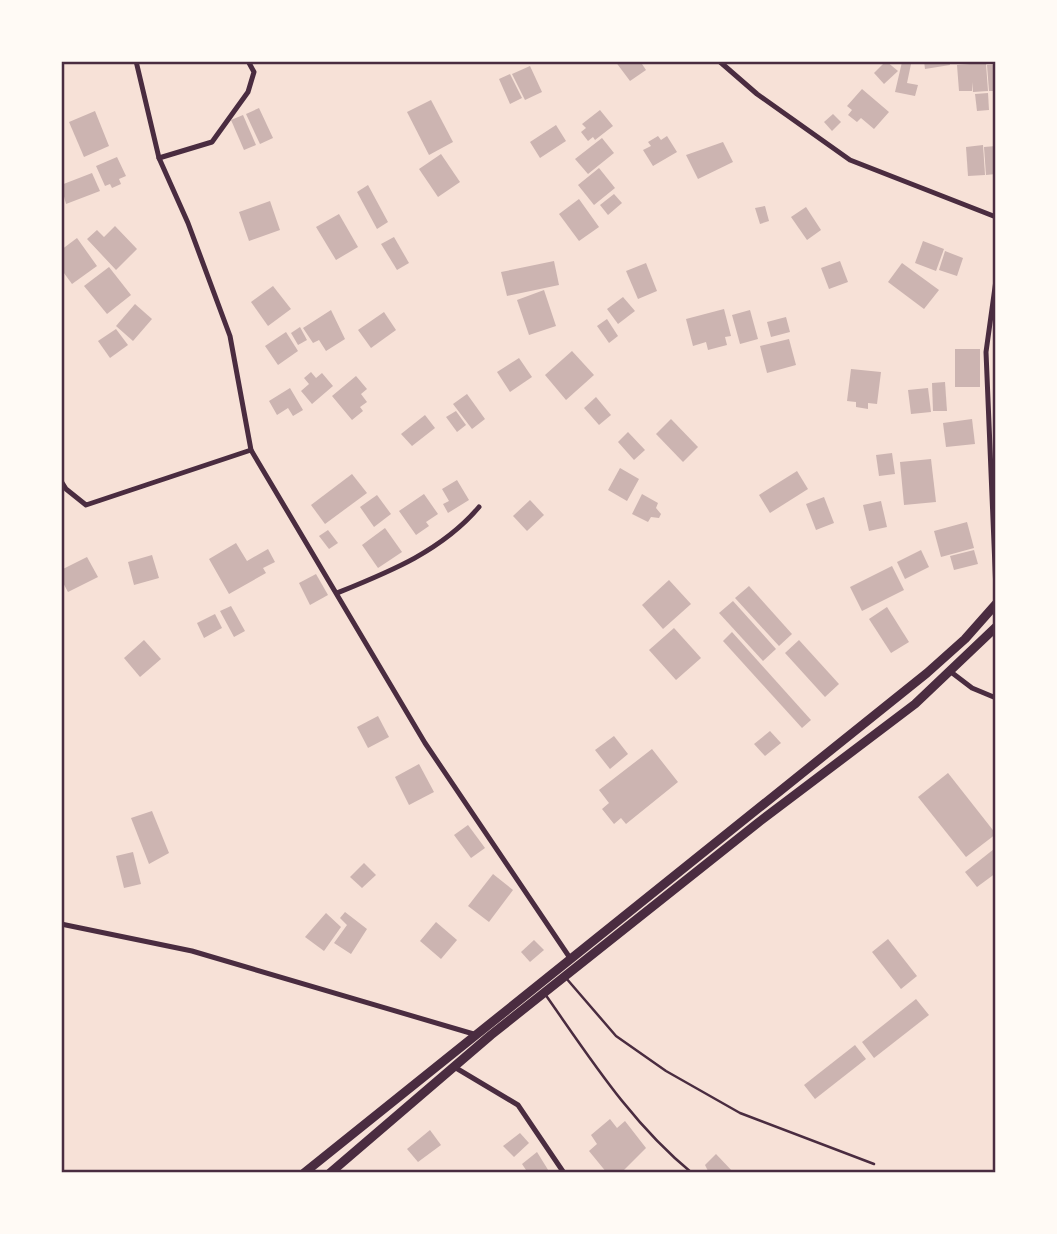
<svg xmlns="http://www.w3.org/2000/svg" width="1057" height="1234" viewBox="0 0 1057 1234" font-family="Quicksand,sans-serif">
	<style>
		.building { fill: #ccb4b1 }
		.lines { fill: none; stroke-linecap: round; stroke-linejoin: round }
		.service { stroke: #4a2c40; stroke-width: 2.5 }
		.minor { stroke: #4a2c40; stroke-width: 5 }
		.trunk { stroke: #4a2c40; stroke-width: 9 }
		.neatline { fill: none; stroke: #4a2c40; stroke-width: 2.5 }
	</style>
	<rect width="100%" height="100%" fill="#f7e1d7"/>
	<g class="building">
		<path d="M615,61H640L646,70L630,81Z"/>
		<path d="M886,61L898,71L884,84L874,73Z"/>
		<path d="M924,61H949L950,65L925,69Z"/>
		<path d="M902,62L911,64L907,83L918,85L915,96L895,92Z"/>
		<path d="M970,64H986L988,91L973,92L972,82V91H959L957,65Z"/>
		<path d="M987,65H996V91H989Z"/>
		<path d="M530,66L542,92L525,100L512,74Z"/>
		<path d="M510,74L522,98L510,104L499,79Z"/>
		<path d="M862,89L889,112L874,129L861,118L857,122L848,115L852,110L847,106Z"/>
		<path d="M988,93L989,110L977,111L975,94Z"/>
		<path d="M431,100L453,142L429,155L407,112Z"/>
		<path d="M259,108L273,138L260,144L246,114Z"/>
		<path d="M600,110L613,126L595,140L593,137L588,141L581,132L586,128L582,124Z"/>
		<path d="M95,111L109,146L84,157L69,122Z"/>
		<path d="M833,114L841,122L832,131L824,122Z"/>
		<path d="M243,115L256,145L244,150L231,120Z"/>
		<path d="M556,125L566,141L540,158L530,142Z"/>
		<path d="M658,136L661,140L667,136L677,152L653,166L643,150L651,146L648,142Z"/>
		<path d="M602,138L614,153L588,174L575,159Z"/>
		<path d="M723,142L733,162L698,179L686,155Z"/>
		<path d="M983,145L985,175L968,176L966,147Z"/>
		<path d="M996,146V174L986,175L984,147Z"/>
		<path d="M441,154L460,182L438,197L419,169Z"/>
		<path d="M117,157L126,176L119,179L121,184L112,188L110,184L105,186L96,166Z"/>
		<path d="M599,168L615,188L594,205L578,185Z"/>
		<path d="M92,173L100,191L66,204L61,185Z"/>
		<path d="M368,185L388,222L377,229L357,192Z"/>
		<path d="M614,194L622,203L608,215L600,205Z"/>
		<path d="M579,199L599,227L579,241L559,214Z"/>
		<path d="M270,201L280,230L249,241L239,212Z"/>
		<path d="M765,206L769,221L760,224L755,208Z"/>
		<path d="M806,207L821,230L807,240L791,217Z"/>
		<path d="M339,214L358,247L336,260L316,227Z"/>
		<path d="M115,226L137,249L116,270L87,239L97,230L104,237Z"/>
		<path d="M394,237L409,263L397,270L381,244Z"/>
		<path d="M77,238L97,266L72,284L61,269V250Z"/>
		<path d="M923,241L944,249L936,271L915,263Z"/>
		<path d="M945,251L963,258L957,276L939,270Z"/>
		<path d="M554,261L559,285L507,296L501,272Z"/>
		<path d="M840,261L848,282L829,289L821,268Z"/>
		<path d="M646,263L657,291L638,299L626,271Z"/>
		<path d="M902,263L939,290L924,309L888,282Z"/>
		<path d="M109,267L131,295L107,314L84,286Z"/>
		<path d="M273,286L291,309L268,326L251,302Z"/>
		<path d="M544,290L556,326L529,335L517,300Z"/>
		<path d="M623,297L635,311L618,324L607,309Z"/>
		<path d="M135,304L152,319L133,341L116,326Z"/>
		<path d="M724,309L731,336L725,337L727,345L708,350L706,342L693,346L686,319Z"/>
		<path d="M331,310L345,339L326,351L319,340L313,343L303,328Z"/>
		<path d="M750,310L758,339L740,344L732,315Z"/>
		<path d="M384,312L396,330L371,348L358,330Z"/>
		<path d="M786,317L790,332L771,337L767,322Z"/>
		<path d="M607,319L618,336L609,343L597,326Z"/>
		<path d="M300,327L307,340L298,345L291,333Z"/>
		<path d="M116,329L128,345L110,358L98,341Z"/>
		<path d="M286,332L298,351L278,365L265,346Z"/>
		<path d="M789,339L796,365L767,373L760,346Z"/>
		<rect x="955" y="349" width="25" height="38"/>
		<path d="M572,351L594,375L566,400L545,375Z"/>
		<path d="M519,358L532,377L510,392L497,372Z"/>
		<path d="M851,369L881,372L877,404L868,403V409L856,407V402L847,401Z"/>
		<path d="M311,372L316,378L322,373L333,386L312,404L301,391L309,384L304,378Z"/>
		<path d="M356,376L367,389L361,394L367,402L360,407L363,411L352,420L332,396Z"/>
		<path d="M945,382L947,411H933L932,383Z"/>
		<path d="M290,388L303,410L293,416L288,408L277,415L269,401Z"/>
		<path d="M928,388L931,412L911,414L908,390Z"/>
		<path d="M467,394L485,419L472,429L453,404Z"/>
		<path d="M596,397L611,415L599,425L584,408Z"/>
		<path d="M456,411L466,425L457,432L446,417Z"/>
		<path d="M425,415L435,428L412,446L401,434Z"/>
		<path d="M671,419L698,447L683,462L656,434Z"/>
		<path d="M972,419L975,444L946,447L943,423Z"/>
		<path d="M628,432L645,450L634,460L618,442Z"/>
		<path d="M892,453L895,474L879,476L876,455Z"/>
		<path d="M931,459L936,502L904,505L900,462Z"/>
		<path d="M620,468L639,479L627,501L608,490Z"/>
		<path d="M797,471L808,489L770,513L759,495Z"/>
		<path d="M352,474L367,493L325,524L311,505Z"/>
		<path d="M457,480L469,500L448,513L443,504L449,501L442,489Z"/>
		<path d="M424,494L438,514L426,522L429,526L416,535L399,511Z"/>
		<path d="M642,494L658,503L656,508L661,514L659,518L651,517L648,522L632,514Z"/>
		<path d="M377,495L391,514L374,527L360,507Z"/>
		<path d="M824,497L834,523L816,530L806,504Z"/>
		<path d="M530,500L544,515L527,531L513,516Z"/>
		<path d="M881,501L887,527L869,531L863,505Z"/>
		<path d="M967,522L974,548L941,557L934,531Z"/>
		<path d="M385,528L402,552L378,568L362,545Z"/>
		<path d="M328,530L338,543L329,549L319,536Z"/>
		<path d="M236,543L247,561L268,549L275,562L263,568L266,573L229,594L209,559Z"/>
		<path d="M921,550L929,567L905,579L897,562Z"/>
		<path d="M974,550L978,564L954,570L950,556Z"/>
		<path d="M152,555L159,578L134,585L128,562Z"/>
		<path d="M87,557L98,577L68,592L61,579V570Z"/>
		<path d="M892,566L904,590L862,611L850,587Z"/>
		<path d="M316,574L328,595L310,605L299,583Z"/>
		<path d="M669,580L691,604L663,629L642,605Z"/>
		<path d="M749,586L792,634L779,646L735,598Z"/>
		<path d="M733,601L776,649L763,661L719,613Z"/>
		<path d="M231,606L245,631L234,637L220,611Z"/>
		<path d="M887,607L909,642L891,653L869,619Z"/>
		<path d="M215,614L222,628L204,638L197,623Z"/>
		<path d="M674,628L701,658L676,680L649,650Z"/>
		<path d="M732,632L811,720L802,728L723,641Z"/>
		<path d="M144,640L161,659L140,677L124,658Z"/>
		<path d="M799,640L839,684L825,697L785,653Z"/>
		<path d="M378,716L389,737L368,748L357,727Z"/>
		<path d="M770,731L781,743L765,756L754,744Z"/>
		<path d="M614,736L628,754L610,769L595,750Z"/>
		<path d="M652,749L678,782L626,824L621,818L614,824L602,809L609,803L599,790Z"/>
		<path d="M419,764L434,792L409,805L395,777Z"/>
		<path d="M948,773L996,834L966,857L918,797Z"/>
		<path d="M152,811L169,853L149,864L131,818Z"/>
		<path d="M468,825L485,848L471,858L454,835Z"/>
		<path d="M994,849L996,873L977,887L965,872Z"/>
		<path d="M133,852L141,884L124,888L116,856Z"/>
		<path d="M364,863L376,875L362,888L350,877Z"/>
		<path d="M493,874L513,890L489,922L468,906Z"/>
		<path d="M345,912L367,929L351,954L334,943L347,925L340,918Z"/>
		<path d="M326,913L341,927L324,951L305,937Z"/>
		<path d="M436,922L457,940L441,959L420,941Z"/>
		<path d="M888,939L917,976L901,989L872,952Z"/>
		<path d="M534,940L544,950L530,962L521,952Z"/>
		<path d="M916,999L929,1015L874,1058L862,1042Z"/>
		<path d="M855,1045L866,1059L815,1099L804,1085Z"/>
		<path d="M610,1119L617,1128L625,1121L646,1148L621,1173H607L589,1151L597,1144L591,1135Z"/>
		<path d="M430,1130L441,1145L418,1162L407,1149Z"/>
		<path d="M520,1133L529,1143L514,1157L503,1146Z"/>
		<path d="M537,1152L550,1173H528L522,1164Z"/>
		<path d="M716,1154L734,1173H709L705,1165Z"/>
	</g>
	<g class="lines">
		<g class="service">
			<path d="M566,978L616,1036L666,1071L740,1113L874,1164"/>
			<path d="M545,994C590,1058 631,1123 692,1173"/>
		</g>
		<g class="minor">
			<path d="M136,61L159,158L188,223L230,336L251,450L425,743L570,958"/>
			<path d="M719,61L757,94L850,160L996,217"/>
			<path d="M159,158L212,142L248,92L254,72L248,61"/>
			<path d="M996,280L986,352L996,591"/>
			<path d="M61,481L66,489L86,505L251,450"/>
			<path d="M337,593C389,572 442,551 479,507"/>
			<path d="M951,672L972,688L996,698"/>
			<path d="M61,924L192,951L477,1035"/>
			<path d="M456,1068L518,1105L564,1173"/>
		</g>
		<g class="trunk">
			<path d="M304,1173L927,673L965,639L996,604"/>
			<path d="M330,1173L491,1035L759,822L915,704L996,627"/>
		</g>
	</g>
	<rect width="1057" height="1234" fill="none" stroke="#fffaf5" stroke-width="126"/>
	<rect x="63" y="63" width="931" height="1108" class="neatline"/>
</svg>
